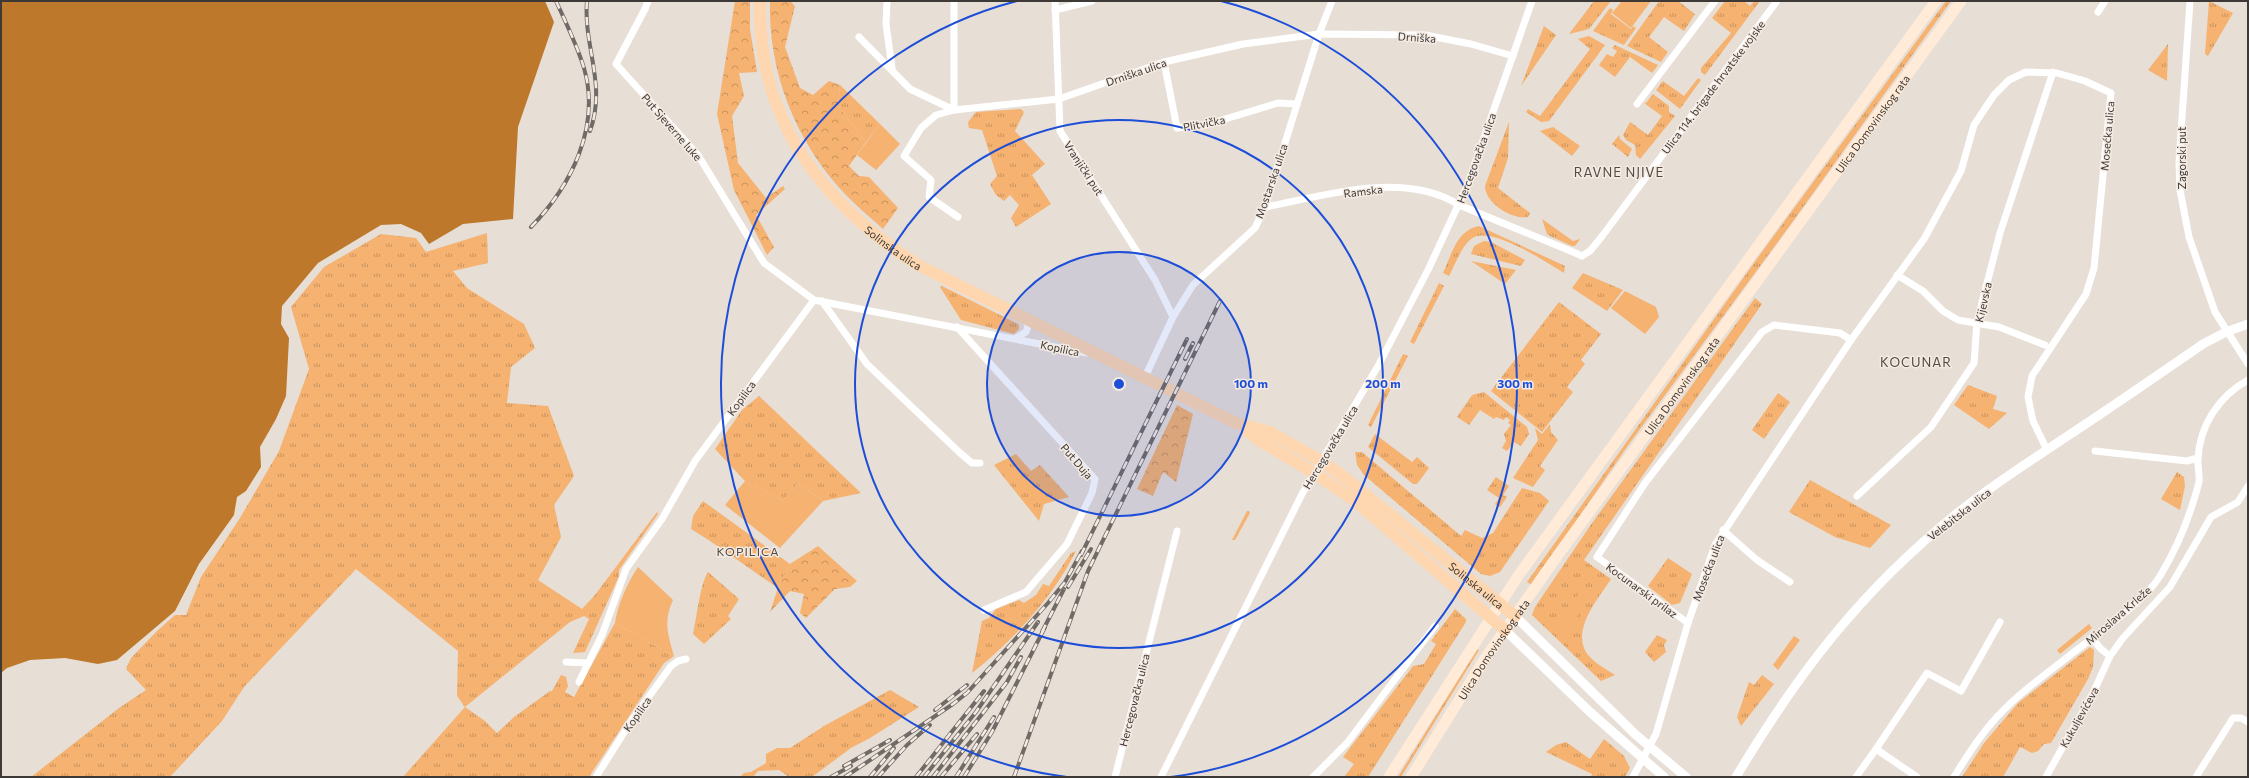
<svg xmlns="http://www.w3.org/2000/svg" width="2249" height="778" viewBox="0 0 2249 778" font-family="Commissioner,sans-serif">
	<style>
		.grass { fill: url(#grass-tufts) }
		.forest { fill: url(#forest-crowns) }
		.garden { fill: #f5b270 }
		.water { fill: #bd782b }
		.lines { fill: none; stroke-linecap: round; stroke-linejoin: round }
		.minor { stroke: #fff; stroke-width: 7 }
		.tertiary { stroke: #fff; stroke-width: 9 }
		.secondary { stroke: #ffebd7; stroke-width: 11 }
		.primary { stroke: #fed7b0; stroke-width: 12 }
		.rail-casing { stroke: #706b66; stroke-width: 4 }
		.rail { stroke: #f5ebe3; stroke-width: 2.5; stroke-dasharray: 8; stroke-linecap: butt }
		.ring { fill: none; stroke: #1d4ed8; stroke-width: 2 }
		.labels { text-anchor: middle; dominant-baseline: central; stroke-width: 3; stroke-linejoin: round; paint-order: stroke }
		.street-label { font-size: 11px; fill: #3d3936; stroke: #f5ebe3 }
		.neighbourhood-label { font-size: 12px; letter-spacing: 1px; fill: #524b44; stroke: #f5ebe3 }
		.quarter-label { font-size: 13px; letter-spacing: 1px; fill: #524b44; stroke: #f5ebe3 }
		.centre { fill: #1d4ed8; stroke: #f5ebe3; stroke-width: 2 }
		.ring-label { font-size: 12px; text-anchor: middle; font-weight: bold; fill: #1d4ed8; stroke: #f5ebe3; stroke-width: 3; stroke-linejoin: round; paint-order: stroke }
	</style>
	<defs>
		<pattern id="grass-tufts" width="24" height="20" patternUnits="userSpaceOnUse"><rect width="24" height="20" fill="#f5b270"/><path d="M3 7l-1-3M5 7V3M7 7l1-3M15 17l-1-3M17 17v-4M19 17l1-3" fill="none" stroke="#c8925d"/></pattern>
		<pattern id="forest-crowns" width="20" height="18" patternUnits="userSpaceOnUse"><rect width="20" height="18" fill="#f5b270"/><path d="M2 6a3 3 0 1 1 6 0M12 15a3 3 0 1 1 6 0" fill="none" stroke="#c8925d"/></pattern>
	</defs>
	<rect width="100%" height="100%" fill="#e7ded6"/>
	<g class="grass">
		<path d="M1594,1H1611L1589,29L1569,34Z"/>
		<path d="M1659,1H1678L1695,14L1684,31L1664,17L1649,37L1668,52L1661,62L1627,46Z"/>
		<path d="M1725,1H1744L1750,6L1754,1H1760L1705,75L1701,72V68L1731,33L1712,18Z"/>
		<path d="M1946,1H1951L1791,224L1629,444L1532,585L1527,582L1756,260Z"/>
		<path d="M2209,1L2233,13L2208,56L2205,54Z"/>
		<path d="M1610,8L1613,10L1611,14L1631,29L1633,26L1636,28L1624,45L1593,31Z"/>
		<path d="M1544,26L1556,35L1521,86Z"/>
		<path d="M1589,36L1605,45L1549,121L1541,122L1526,112L1528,109L1540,116L1590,49L1578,39Z"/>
		<path d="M2168,44L2167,81L2148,70Z"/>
		<path d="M1615,45L1658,65L1652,73L1630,57L1615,77L1599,65L1607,54L1613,57L1617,51L1612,48Z"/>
		<path d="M1698,78L1701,80L1680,109L1656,90L1663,81L1684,96Z"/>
		<path d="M840,85L880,124L866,142L838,106Z"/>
		<path d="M1653,94L1669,106V112L1675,116L1640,159L1636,155L1635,145L1626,140L1623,135L1630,122L1648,135L1662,116L1644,103H1646Z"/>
		<path d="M1021,109L1024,112L1015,131L1045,164L1032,175L1051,204L1016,227L1011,218L1019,205L1010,195L1004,201L996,195L990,184L997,176L982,130L969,128L968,122L976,112Z"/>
		<path d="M1509,122L1508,158L1498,188L1530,213L1528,217C1512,220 1485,203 1485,186Z"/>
		<path d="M1553,127L1580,146L1572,156L1540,131Z"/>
		<path d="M1619,135L1620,139L1632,149L1628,157L1612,144Z"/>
		<path d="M1542,219L1573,241L1580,239L1575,246H1572L1550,236L1547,234Z"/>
		<path d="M1479,226L1565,266L1564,273C1546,262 1489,224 1471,239C1461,247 1455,265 1449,276L1443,273C1452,254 1457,230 1479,226Z"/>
		<path d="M487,233L488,263L453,271L467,288L524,324L535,348L511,367L507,403L548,406L574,476L554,505L561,537L538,580L582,609L595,595L657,512L658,514L619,570V576L585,652L573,653L589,619L584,616L570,622L465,707L485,721L497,733L514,717L550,691H552L561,675L566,677L568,686L565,692L574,697L615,623L674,656L664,663L589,777H403L465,707L457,696L458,651L356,569L244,687L222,721L170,777H31L119,708L146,690L126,669L131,658L156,632L175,615H186L201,577L240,518L279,451L309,369L291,307L324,267L381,234L416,238L426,252Z"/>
		<path d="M1484,241L1491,242L1525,260L1521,266L1471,254L1474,246Z"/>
		<path d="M1471,261L1516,270L1505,284Z"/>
		<path d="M1583,273L1623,290L1607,311L1572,288Z"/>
		<path d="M1439,283L1444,286L1414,344L1410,342Z"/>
		<path d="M942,286L1016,323L1019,325V329L1014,334L961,320L940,287Z"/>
		<path d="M1755,298L1762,304L1584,560L1611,579C1599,598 1572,628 1586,652C1591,661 1606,669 1615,675L1601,681L1532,615L1535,607L1590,526Z"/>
		<path d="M1559,302L1601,334L1581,360L1585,364L1567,387L1573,392L1542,432L1491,391Z"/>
		<path d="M1403,354L1408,356L1371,427L1368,425Z"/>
		<path d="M1968,385L1997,396L1993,409L2007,413L1989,429L1954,405Z"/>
		<path d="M1484,392L1527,427L1529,434L1521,446L1514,442L1507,451L1502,448L1506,441L1504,434L1511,425L1508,423L1510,420L1506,417L1504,420L1496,417L1494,419L1480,410L1469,425L1457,417L1472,395Z"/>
		<path d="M1778,393L1790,402L1764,439L1752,430Z"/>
		<path d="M759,396L861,493L823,501L798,483L783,501L745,481L715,449L742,410Z"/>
		<path d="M1550,424L1551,432L1558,440L1540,466L1545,470L1533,487L1513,478L1538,440L1535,428L1542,434Z"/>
		<path d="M1375,434L1412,462L1417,457L1429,468L1417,484H1413L1368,447Z"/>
		<path d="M1355,452H1362L1461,536L1465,530L1482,538L1493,533L1522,488L1540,493L1549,501L1500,572L1490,576L1481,574L1364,475L1357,465Z"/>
		<path d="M1016,454L1031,471L1040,465L1069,497L1044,504L1039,521L994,465Z"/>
		<path d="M2177,472L2184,477L2185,486L2180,510L2161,499Z"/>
		<path d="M1496,477L1509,486L1503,495L1507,497L1500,507L1495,504L1499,498L1487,490Z"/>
		<path d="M1810,480L1891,525L1870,548L1835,537L1789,512Z"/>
		<path d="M703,501L790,564L778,588C748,568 721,547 691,529L693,516Z"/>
		<path d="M1247,511H1249L1250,513L1235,540H1232Z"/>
		<path d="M1076,551C1053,597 1013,641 972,673L982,621L989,618L996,609L1019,600L1024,603L1036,595L1043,584L1049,586L1071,553Z"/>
		<path d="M1668,558L1692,574L1680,603L1672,605L1648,586Z"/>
		<path d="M708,572L739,599L728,616L731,619L704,644L693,634C697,617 700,584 708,572Z"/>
		<path d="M1455,609L1466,619V622L1368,777H1344L1354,764L1343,757L1413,666L1424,664L1436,644L1431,641Z"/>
		<path d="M1657,635L1667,640L1664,645L1666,652L1654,662L1645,652Z"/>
		<path d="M2090,647L2094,650L2093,667L2088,679L2051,743L2044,744L2038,751L2032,753L2020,747L2003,777H1962L1984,743L2018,703Z"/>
		<path d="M1477,649L1479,650L1401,777H1398Z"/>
		<path d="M1762,675L1774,684L1741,726L1737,717L1749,682L1754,685Z"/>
		<path d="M890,690L919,707L870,738L851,748L812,777H789L779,770L758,771L753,777H740L744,773L751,772L766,763V754L777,748H790L824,726Z"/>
		<path d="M1604,739L1624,756L1630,768L1625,777H1591L1592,774L1546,752L1556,745L1566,742L1590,759Z"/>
	</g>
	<g class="forest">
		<path d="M735,1H750V29L757,72L739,73L744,96L732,116L738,163L766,198L783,186L785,189L756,215L774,247L767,255L734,190L717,114Z"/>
		<path d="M770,1H790L795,6L785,47L800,88L813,95L829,81L840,85L838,106L866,142L849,166L859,176L869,177L898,208L883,229C870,217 855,205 843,192C795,140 768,71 770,1Z"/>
		<path d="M1177,405L1193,414L1176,482L1163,472L1153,496L1137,489Z"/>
		<path d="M818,546L857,581L850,587L835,589L806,618L800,613L804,594L790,591L770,612L778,588L790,564Z"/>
	</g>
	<g class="garden">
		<path d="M1622,1H1651L1631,28L1612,13Z"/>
		<path d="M880,124L900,144L876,170L857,155Z"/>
		<path d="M1625,291L1656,307L1659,317L1645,334L1611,308Z"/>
		<path d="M745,481L783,501L798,483L823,501L780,548L725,505Z"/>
		<path d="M638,567L673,600C663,622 668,634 674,656L615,623C618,603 627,584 638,567Z"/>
		<path d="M1583,585L1592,590L1568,632L1560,627Z"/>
		<path d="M2089,624L2092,628L2060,654L2057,650Z"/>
		<path d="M1794,636L1800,640L1778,670L1773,665Z"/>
	</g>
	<path class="water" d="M1,1H545L554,22L518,127L513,219L463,224L429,244L421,233L401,224L381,225L318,263L282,306L281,324L289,338L286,396L276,419L260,447L261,467L246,491L237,497L234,515L199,564L175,611L117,660L98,664L65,658L30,660L7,668L1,673Z"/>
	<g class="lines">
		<g class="minor">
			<path d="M648,1L645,9L616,64L698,155L764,263L814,300L1086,353"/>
			<path d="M887,1L886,24L892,68"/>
			<path d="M1055,1L1060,131L1155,280L1173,317"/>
			<path d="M2190,1L2179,162L2180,190L2189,237L2215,312L2248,364"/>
			<path d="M1055,10L1092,1"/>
			<path d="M2098,12L2105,1"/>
			<path d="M859,37L910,89L954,110V1"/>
			<path d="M1164,62L1177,128L1202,126L1278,103L1297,104"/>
			<path d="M1637,104L1715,1"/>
			<path d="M1265,207C1325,196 1403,170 1459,205L1573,252L1582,256L1590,251L1603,235L1777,1"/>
			<path d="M958,217L929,197L931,180L904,156L921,128L936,115L954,110L1059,99L1164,62L1243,44L1319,34L1425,35L1471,44L1513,56"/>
			<path d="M1897,275L1923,291L1943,311L1958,320L1999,327L2045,345"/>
			<path d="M822,301L867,364L959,452L972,463H980"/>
			<path d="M957,327L1095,479L1092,493L1067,544L1026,592L984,610"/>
			<path d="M1016,338L1026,332L1028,326L1025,319"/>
			<path d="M1145,377L1173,317L1193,285L1255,228L1265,207L1319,34L1332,1"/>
			<path d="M2095,451L2178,460L2187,461L2198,458"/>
			<path d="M1857,496L1931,427L1974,363L1977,322L2000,233L2053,72"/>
			<path d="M1723,530L1757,560L1790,582"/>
			<path d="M1688,623L1597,557L1645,483L1762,332L1774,325L1840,333L1851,340"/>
			<path d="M2092,638L2101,649L2110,656"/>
			<path d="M566,662L588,663"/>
			<path d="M579,682L602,635L626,569L662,519L695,461L814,300"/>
			<path d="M1876,749L1927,673L1961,691L2000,622"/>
			<path d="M596,777L632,720L671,666L678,661L686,659"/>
			<path d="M1115,777L1177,531"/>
			<path d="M1161,777L1302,494L1378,366L1428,270L1467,186L1532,1"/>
			<path d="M1313,777L1347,743L1435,626"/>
			<path d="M1633,777L1656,734L1688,623L1715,545L1851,340L1924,239L1961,171L1974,125L1994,95L2009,80L2026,72L2057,73L2085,81L2111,93L2094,268L2086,294L2032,376L2028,397L2033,421L2047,450"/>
			<path d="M1856,777L1876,749L1917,777"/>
			<path d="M1954,777C1965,759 1976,741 1990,725C2013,697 2045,675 2074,652C2099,633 2144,602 2160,576C2179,545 2190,517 2199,482C2200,474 2197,465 2198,458C2200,425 2219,396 2248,380"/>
			<path d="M2046,777L2093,693L2110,656L2123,638L2170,587L2211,517L2238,502L2248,486"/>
			<path d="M2196,777L2233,718H2241L2248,722"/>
		</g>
		<g class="tertiary">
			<path d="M1515,616L1636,735L1686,777"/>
			<path d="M1505,630L1590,712L1664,777"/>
			<path d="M1736,777C1798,673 1861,591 1955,515C1990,486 2029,462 2066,437C2112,407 2158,375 2203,344L2226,332L2248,324"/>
		</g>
		<g class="secondary">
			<path d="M1389,777L1518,576L1936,1"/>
			<path id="s1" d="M1411,777L1486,657L1558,555L1961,1"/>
		</g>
		<g class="primary">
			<path id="s2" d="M760,1C759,15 761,30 762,44C773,142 838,214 918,265L1236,423L1270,432L1321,461L1340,474L1515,616"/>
			<path d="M1244,426L1248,432L1259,440L1314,473L1354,500L1505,630"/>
		</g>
		<defs>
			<g id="rail">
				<path d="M587,1C583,46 607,84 590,131"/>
				<path d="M531,227C571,186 601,127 584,68C577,45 566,23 556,1"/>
				<path d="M1185,359L1193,343"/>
				<path d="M1081,555L1187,339"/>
				<path d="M1068,587L1091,549"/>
				<path d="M1042,632L1064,589"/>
				<path d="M935,710L967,685"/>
				<path d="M844,766L890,740"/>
				<path d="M831,777L851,766"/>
				<path d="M845,777L953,704L967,693L1048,603L1065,582L1082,551"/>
				<path d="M870,777L894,748"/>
				<path d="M878,777L907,745L930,725"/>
				<path d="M916,777L984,691"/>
				<path d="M924,777L976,712L1038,622"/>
				<path d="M933,777L1007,682L1021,657"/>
				<path d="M941,777L977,734"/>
				<path d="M956,777L994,717"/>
				<path d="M964,777L992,732L1045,627"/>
				<path d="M1014,777L1088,571L1220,301"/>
			</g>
		</defs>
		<use href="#rail" class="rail-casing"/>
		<use href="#rail" class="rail"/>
	</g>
	<circle cx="1119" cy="384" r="132" fill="#1d4ed8" fill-opacity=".12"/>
	<g class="ring">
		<circle cx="1119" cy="384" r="132"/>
		<circle cx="1119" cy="384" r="264"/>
		<path d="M1067 777A396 396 0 0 1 1017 1M1221 1A396 396 0 0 1 1171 777"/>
	</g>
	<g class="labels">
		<g class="street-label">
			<text transform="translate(1417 37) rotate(4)">Drniška</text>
			<text transform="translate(1136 72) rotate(-19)">Drniška ulica</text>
			<text transform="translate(1713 87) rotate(-53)">Ulica 114. brigade hrvatske vojske</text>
			<text transform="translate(1204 123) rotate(-11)">Plitvička</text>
			<text stroke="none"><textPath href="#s1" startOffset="800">Ulica Domovinskog rata</textPath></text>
			<text transform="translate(672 127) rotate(49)">Put Sjeverne luke</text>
			<text transform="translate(2107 136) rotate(-85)">Mosećka ulica</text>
			<text transform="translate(1476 158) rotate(-70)">Hercegovačka ulica</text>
			<text transform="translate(2181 158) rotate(-90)">Zagorski put</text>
			<text transform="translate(1084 168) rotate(57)">Vranjički put</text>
			<text transform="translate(1271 181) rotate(-71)">Mostarska ulica</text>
			<text transform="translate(1363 191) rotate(-7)">Ramska</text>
			<text stroke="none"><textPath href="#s2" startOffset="293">Solinska ulica</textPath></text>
			<text transform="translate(1983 302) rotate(-77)">Kijevska</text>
			<text transform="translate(1060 348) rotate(12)">Kopilica</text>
			<text stroke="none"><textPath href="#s1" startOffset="476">Ulica Domovinskog rata</textPath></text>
			<text transform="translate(741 398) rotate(-54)">Kopilica</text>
			<text transform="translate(1330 447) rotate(-59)">Hercegovačka ulica</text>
			<text transform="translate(1077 461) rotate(49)">Put Duja</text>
			<text transform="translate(1959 514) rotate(-38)">Velebitska ulica</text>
			<text transform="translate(1708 568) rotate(-69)">Mosećka ulica</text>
			<text stroke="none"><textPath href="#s2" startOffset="971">Solinska ulica</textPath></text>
			<text transform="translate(1642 590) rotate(36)">Kocunarski prilaz</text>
			<text transform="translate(2118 615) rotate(-41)">Miroslava Krleže</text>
			<text stroke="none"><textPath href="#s1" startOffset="152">Ulica Domovinskog rata</textPath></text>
			<text transform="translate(1134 700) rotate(-76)">Hercegovačka ulica</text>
			<text transform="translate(637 714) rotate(-55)">Kopilica</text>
			<text transform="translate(2079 717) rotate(-61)">Kukuljevićeva</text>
		</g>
		<g class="neighbourhood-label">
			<text x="748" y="551">KOPILICA</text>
		</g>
		<g class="quarter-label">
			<text x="1619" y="172">RAVNE NJIVE</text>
			<text x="1916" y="362">KOCUNAR</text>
		</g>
	</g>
	<circle cx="1119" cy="384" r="6" class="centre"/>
	<g class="ring-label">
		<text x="1251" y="388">100 m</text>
		<text x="1383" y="388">200 m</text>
		<text x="1515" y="388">300 m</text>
	</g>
	<rect width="2249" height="778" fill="none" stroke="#3d3936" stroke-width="4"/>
</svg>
